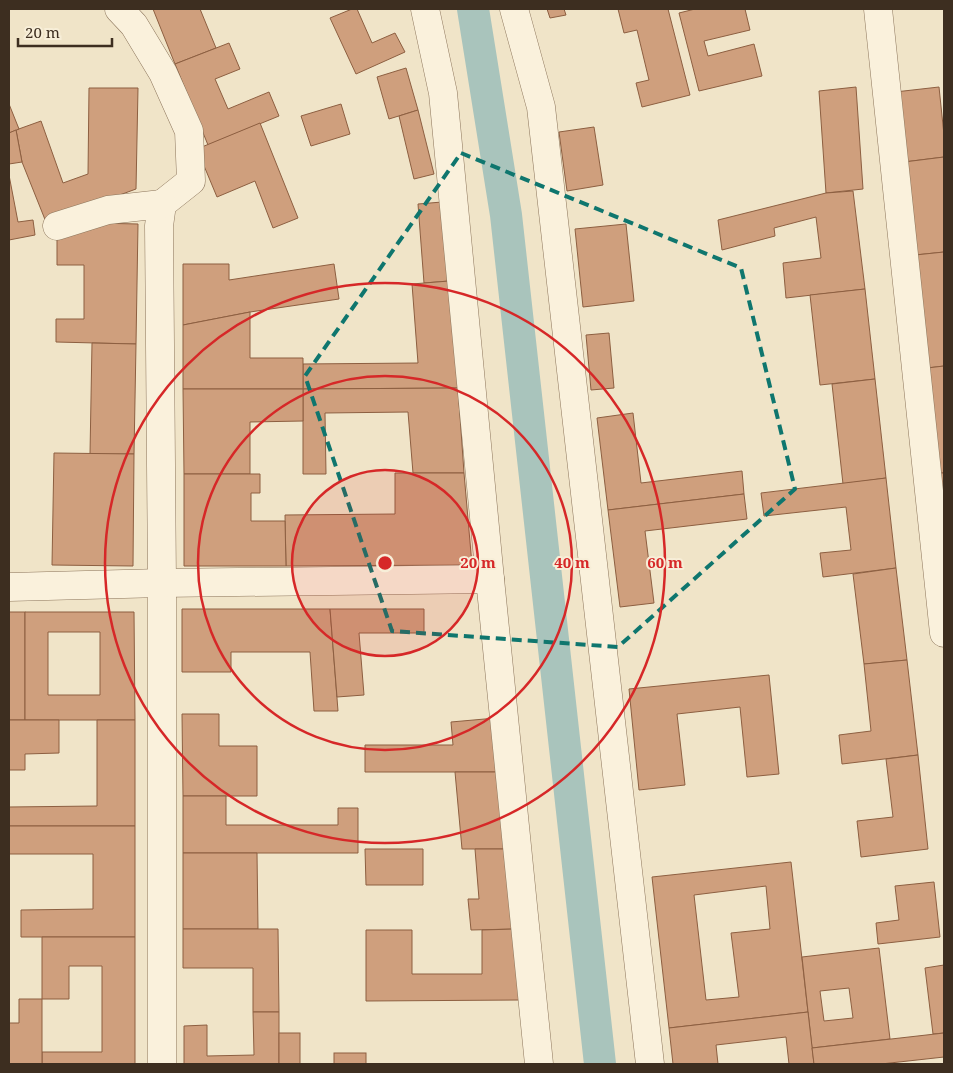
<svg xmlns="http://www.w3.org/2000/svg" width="953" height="1073" viewBox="0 0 953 1073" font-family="'Noto Serif',serif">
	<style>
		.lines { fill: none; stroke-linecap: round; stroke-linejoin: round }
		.canal { stroke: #a9c4bc; stroke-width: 32 }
		.building { fill: #cf9f7d; stroke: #8d5f41; fill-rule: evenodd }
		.minor-casing { stroke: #8d765c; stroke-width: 29 }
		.minor { stroke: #faf1dc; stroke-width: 28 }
		.marked { fill: none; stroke: #0f766e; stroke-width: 4; stroke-dasharray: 10 6; stroke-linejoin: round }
		.ring { fill: none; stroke: #d62828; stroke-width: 2.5 }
		.centre { fill: #d62828; stroke: #f7eed8; stroke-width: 2.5 }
		.ring-label { font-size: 15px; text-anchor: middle; font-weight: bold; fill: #d62828; stroke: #f7eed8; stroke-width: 4; stroke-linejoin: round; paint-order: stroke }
	</style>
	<rect width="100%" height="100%" fill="#f0e4c8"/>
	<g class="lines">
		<path class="canal" d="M473,9L506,215L600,1064"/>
	</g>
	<g class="building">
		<path d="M153,9H200L216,48L175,64Z"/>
		<path d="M352,9H357L372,43L395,33L405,52L356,74L330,18Z"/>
		<path d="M547,9H564L566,15L550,18Z"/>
		<path d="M618,9H668L690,95L642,107L636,83L649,80L637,30L624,33Z"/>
		<path d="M695,9H745L750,30L704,41L708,56L754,44L762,76L699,91L679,13Z"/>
		<path d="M229,43L240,69L215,79L228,109L269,92L279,116L208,145L175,64Z"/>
		<path d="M406,68L418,110L389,119L377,77Z"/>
		<path d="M856,87L863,189L826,193L819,91Z"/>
		<path d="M939,87L944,135V157L904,162L895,92Z"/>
		<path d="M89,88H138L136,189L46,222L22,162L16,130L41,121L63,183L88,174Z"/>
		<path d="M9,104L19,129L9,133Z"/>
		<path d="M341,104L350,134L311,146L301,116Z"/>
		<path d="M418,110L434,174L414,179L399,116Z"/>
		<path d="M260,123L298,218L273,228L255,181L217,197L197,149Z"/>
		<path d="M594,127L603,185L567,191L559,132Z"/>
		<path d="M16,130L22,162L9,164V133Z"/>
		<path d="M944,157V252L915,255L904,162Z"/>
		<path d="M9,175L18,222L33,220L35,235L9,240Z"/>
		<path d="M853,191L865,289L786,298L783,263L821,258L816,217L774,228L775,236L722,250L718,220L826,193Z"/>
		<path d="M442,202L449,281L424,283L418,204Z"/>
		<path d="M94,223L138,224L136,344L56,342V319H84V265H57V233Z"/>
		<path d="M626,224L634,301L583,307L575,229Z"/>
		<path d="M944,252V366L927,368L915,255Z"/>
		<path d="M183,264H229V280L334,264L339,299L250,312L183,325Z"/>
		<path d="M449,281L458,388L303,389V364L418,363L412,284Z"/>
		<path d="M865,289L875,379L820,385L810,295Z"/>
		<path d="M250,312V358H303V389H183V325Z"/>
		<path d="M609,333L614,388L591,390L586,335Z"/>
		<path d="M92,343L136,344L134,454H90Z"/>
		<path d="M944,366V473H938L927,368Z"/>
		<path d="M875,379L886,478L843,484L832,384Z"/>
		<path d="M458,388L464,473H413L408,412L325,413L326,474H303V389Z"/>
		<path d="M183,389H303V421L250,422V474H184Z"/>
		<path d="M633,413L641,483L742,471L744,494L608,510L597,418Z"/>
		<path d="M54,453L134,454L133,566L52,565Z"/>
		<path d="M395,473H464L472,565L286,566L285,515L395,514Z"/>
		<path d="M938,473H944V527Z"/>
		<path d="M184,474H260V493H251V521H285L286,566H184Z"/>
		<path d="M886,478L896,568L823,577L820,553L851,550L846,507L764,516L761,493Z"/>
		<path d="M744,494L747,519L645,531L654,603L620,607L608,510Z"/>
		<path d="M896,568L907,660L864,664L853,574Z"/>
		<path d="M182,609H330L338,711H314L310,652H231V672H182Z"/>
		<path d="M330,609H424V633H359L364,695L337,697Z"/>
		<rect x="9" y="612" width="16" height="108"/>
		<path d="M25,612H134L135,720H25ZM48,632H100V695H48Z"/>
		<path d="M907,660L918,755L842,764L839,735L871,731L864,664Z"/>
		<path d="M769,675L779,774L747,777L740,707L677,714L685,785L639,790L629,689Z"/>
		<path d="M182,714H219V746H257V796H183Z"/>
		<path d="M496,718L501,772H365V745H453L451,722Z"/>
		<path d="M9,720H59V753L25,754V770H9Z"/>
		<path d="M97,720H135V826H9V807L97,806Z"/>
		<path d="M918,755L928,849L861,857L857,821L893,817L886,759Z"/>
		<path d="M455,772H501L508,849H462Z"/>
		<path d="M183,796H226V825H338V808H358V853H183Z"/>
		<path d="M9,826H135V937H21V910L93,909V854H9Z"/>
		<path d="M365,849H423V885H366Z"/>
		<path d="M475,849H508L515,929L471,930L468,899H479Z"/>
		<path d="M183,853H257L258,929H183Z"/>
		<path d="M791,862L808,1012L669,1028L652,877ZM766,886L770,929L731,933L739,997L706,1000L694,895Z"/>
		<path d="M934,882L940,937L878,944L876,923L899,920L895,886Z"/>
		<path d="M183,929H278L279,1012H253V968H183Z"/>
		<path d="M515,929L521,1000L366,1001V930H412V974H482V930Z"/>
		<path d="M42,937H135V1064H42V1052H102V966H69V999H42Z"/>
		<path d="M879,948L890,1039L812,1048L802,957ZM849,988L853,1018L824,1021L820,991Z"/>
		<path d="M944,965V1033L933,1034L925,968Z"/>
		<path d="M19,999H42V1064H9V1023H19Z"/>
		<path d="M253,1012H279V1064H184V1026L207,1025V1056L254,1055Z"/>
		<path d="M808,1012L814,1064H789L786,1037L716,1045L718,1064H673L669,1028Z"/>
		<rect x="279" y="1033" width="21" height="31"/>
		<path d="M944,1033V1057L881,1064H814L812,1048Z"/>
		<rect x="334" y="1053" width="32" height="11"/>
	</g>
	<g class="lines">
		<defs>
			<g id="minor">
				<path d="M119,9L134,25L163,73L189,131L191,181L162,204L159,226L162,583V1064"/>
				<path d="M425,9L443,93L490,579L539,1064"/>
				<path d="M514,9L541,107L650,1064"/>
				<path d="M878,9L944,633"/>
				<path d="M57,226L108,210L162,204"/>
				<path d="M9,587L162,583L490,579"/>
			</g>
		</defs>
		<use href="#minor" class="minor-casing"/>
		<use href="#minor" class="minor"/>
	</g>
	<path class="marked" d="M461,153L741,268L795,489L618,647L392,631L305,376Z"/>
	<circle cx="385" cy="563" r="93" fill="#d62828" fill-opacity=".12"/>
	<g class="ring">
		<circle cx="385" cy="563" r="93"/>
		<circle cx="385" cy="563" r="187"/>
		<circle cx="385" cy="563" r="280"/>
	</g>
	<circle cx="385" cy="563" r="8" class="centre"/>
	<g class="ring-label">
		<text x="478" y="568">20 m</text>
		<text x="572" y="568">40 m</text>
		<text x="665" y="568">60 m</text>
	</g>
	<rect width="953" height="1073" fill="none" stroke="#3d2e20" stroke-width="20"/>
	<path d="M18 38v8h94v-8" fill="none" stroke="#3d2e20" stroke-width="2.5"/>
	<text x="25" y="38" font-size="15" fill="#3d2e20" stroke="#f7eed8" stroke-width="4" paint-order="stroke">20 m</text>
</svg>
